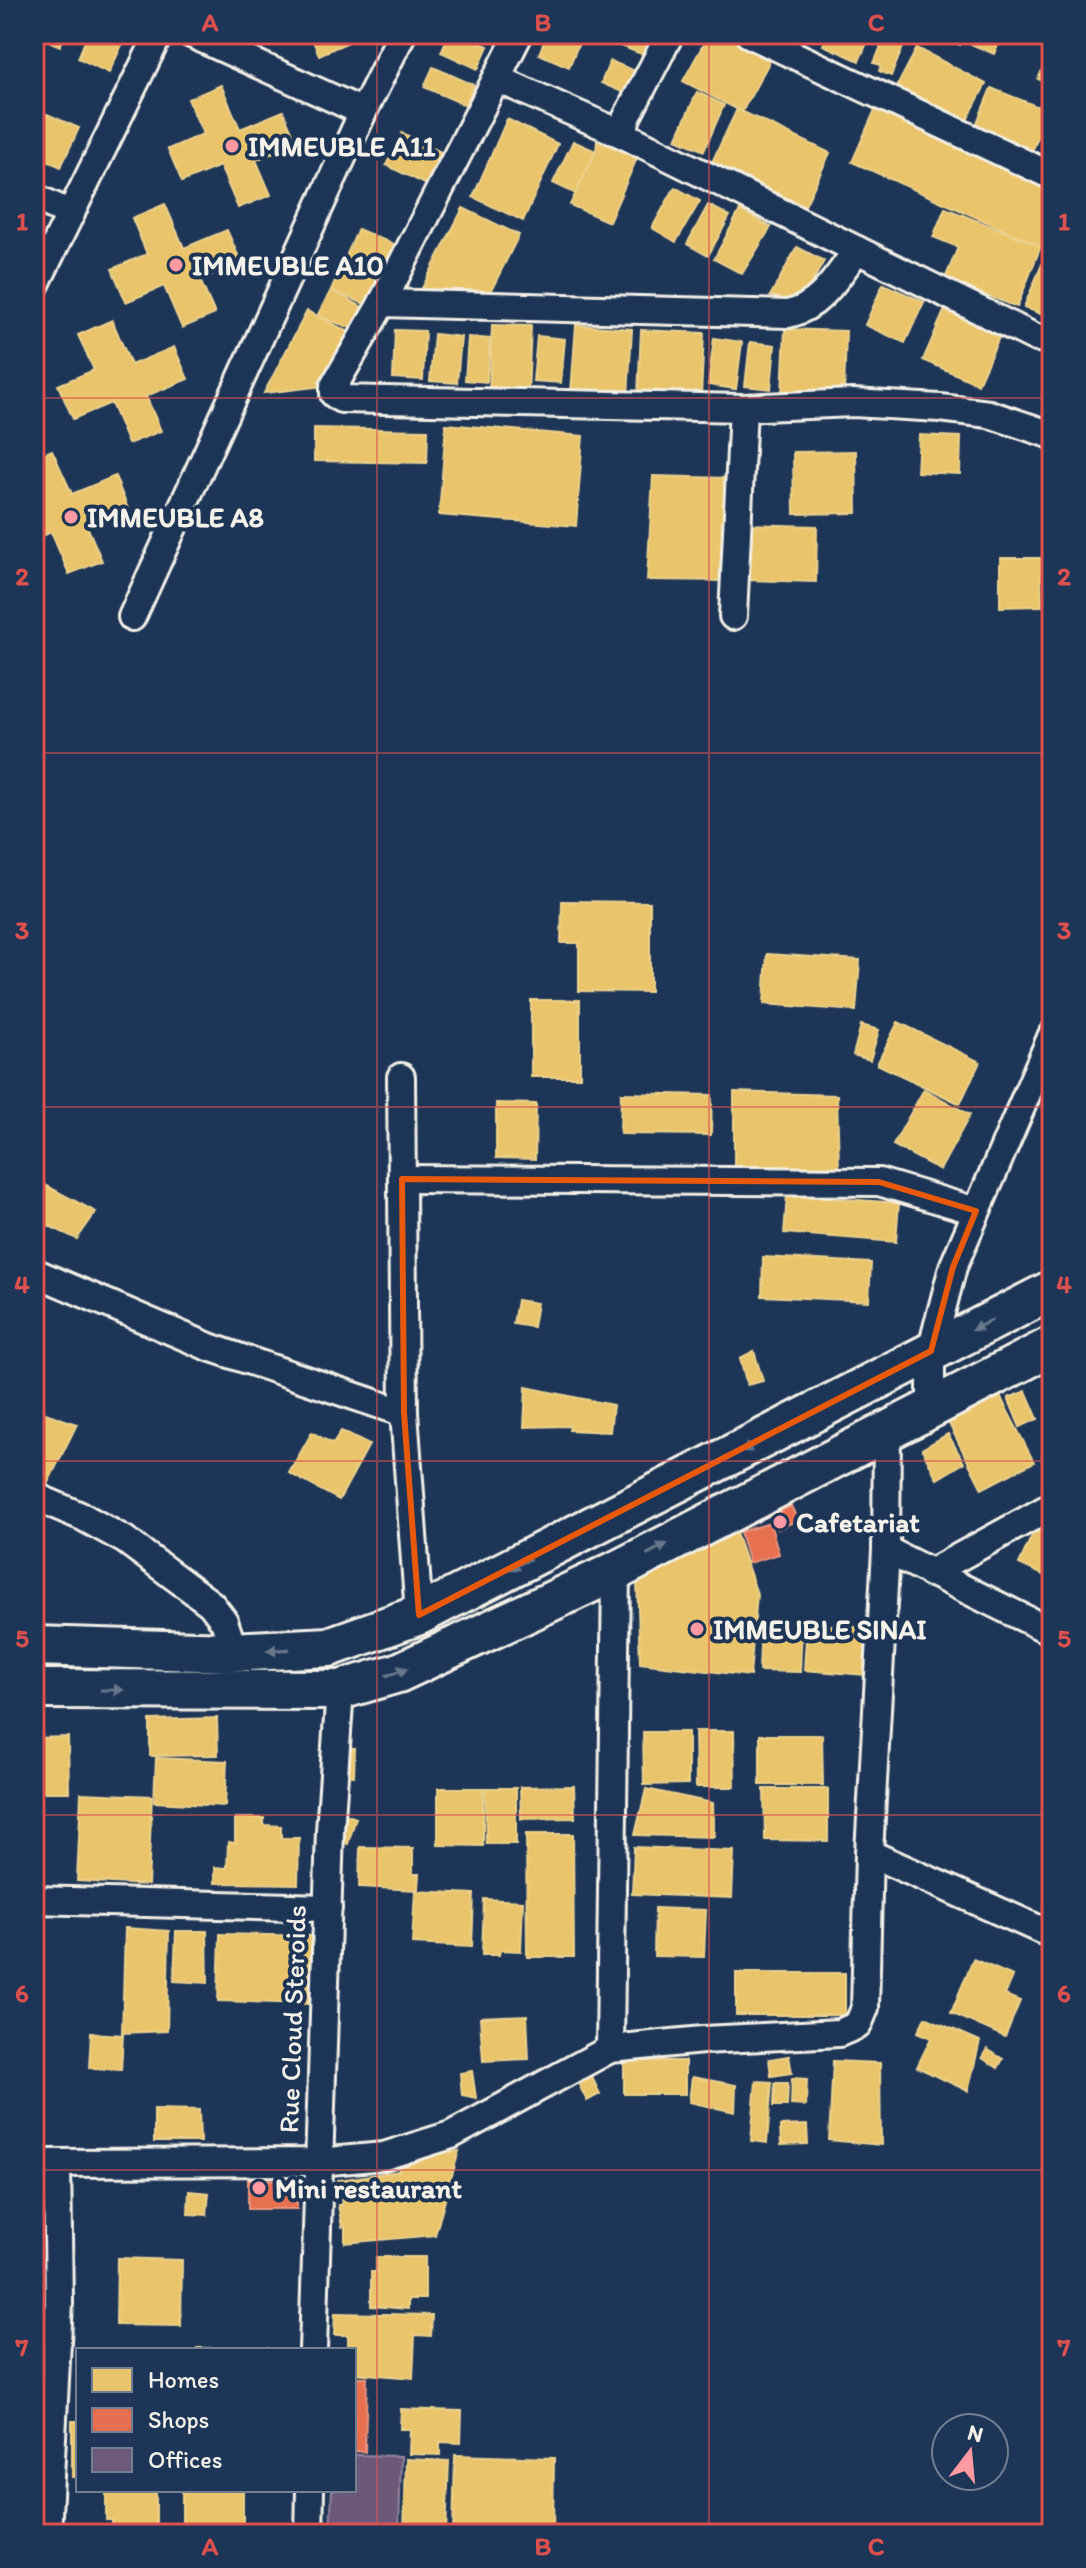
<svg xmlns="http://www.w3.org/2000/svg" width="1086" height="2568" viewBox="0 0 1086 2568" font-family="Itim,sans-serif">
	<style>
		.homes { fill: #e9c46a; stroke: #ecd290; stroke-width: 2 }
		.shops { fill: #e76f51; stroke: #eb967e; stroke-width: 2 }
		.offices { fill: #6d597a; stroke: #96879b; stroke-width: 2 }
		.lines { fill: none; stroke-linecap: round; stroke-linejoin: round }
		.street-casing { stroke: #f4f1e8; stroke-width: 32 }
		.secondary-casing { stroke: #f4f1e8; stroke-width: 44 }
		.street { stroke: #1d3557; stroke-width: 26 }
		.secondary { stroke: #1d3557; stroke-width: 38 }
		.oneway { fill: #68778a }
		.marked { fill: none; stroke: #e8590c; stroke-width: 6; stroke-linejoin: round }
		.grid { fill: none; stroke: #dc504e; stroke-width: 2; stroke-opacity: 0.55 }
		.poi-dot { fill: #ff9aa2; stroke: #1d3557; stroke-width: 3 }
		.labels { text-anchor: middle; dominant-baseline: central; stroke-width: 8; stroke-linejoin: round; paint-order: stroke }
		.poi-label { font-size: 28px; font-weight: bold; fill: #f4f1e8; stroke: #1d3557; text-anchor: start }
		.street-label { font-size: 28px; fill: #f4f1e8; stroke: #1d3557 }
		.neatline { fill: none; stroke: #dc504e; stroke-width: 3 }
		.grid-label { font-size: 26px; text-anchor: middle; font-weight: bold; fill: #dc504e }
	</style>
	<rect width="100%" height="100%" fill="#1d3557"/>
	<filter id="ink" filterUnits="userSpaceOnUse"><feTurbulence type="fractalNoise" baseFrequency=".0125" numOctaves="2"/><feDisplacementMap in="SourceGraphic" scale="16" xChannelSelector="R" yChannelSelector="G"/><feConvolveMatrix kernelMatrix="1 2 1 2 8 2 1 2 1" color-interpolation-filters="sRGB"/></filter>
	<g filter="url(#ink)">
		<g class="homes">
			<path d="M34,34H66L60,46Z"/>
			<path d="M88,34H127L109,73L78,58Z"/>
			<path d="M310,34H348L351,41L319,55Z"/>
			<path d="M449,34H461L488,46L478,69L441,52Z"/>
			<path d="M547,34H558L579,43L569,67L539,54Z"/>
			<path d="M625,34H655L647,56L620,46Z"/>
			<path d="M709,34H723L771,59L742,112L683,81Z"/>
			<path d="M828,34H871L859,61L823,45Z"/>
			<path d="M937,34H965L960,45Z"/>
			<path d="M975,34H1003L994,54L971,44Z"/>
			<path d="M884,39L903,47L891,76L879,71L881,65L874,63Z"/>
			<path d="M917,48L986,84L965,124L896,88Z"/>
			<path d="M1052,48V85L1038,79Z"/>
			<path d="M610,61L638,72L629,95L601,83Z"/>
			<path d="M433,67L474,85L465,105L424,87Z"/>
			<path d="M221,85L240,129L283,111L297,143L256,160L271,195L238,208L220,166L182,182L168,149L203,134L188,99Z"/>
			<path d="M991,88L1049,111L1031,154L974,130Z"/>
			<path d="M697,92L724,105L704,151L676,139Z"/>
			<path d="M877,105L1052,183V251L852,162Z"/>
			<path d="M737,109L830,153L805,206L712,162Z"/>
			<path d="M47,114L79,128L61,167L34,155V142Z"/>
			<path d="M507,119L558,144L523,221L473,197Z"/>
			<path d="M402,133L447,155L431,187L386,165Z"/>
			<path d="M573,141L596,151L576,194L553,183Z"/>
			<path d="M597,141L637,158L609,222L570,205L596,151Z"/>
			<path d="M675,187L700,201L676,242L652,228Z"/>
			<path d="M165,204L184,248L227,230L241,262L200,280L215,314L182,328L164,286L126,302L112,269L147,254L132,218Z"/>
			<path d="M708,205L730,216L708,256L687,244Z"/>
			<path d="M463,208L519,235L488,297L420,292Z"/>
			<path d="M945,208L1041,246L1017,307L945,279L958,247L933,237Z"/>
			<path d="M740,210L771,227L742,274L714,259Z"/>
			<path d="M358,229L405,249L374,308L331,290Z"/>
			<path d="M797,247L824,261L800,304L770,296Z"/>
			<path d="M1045,257L1052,260V319L1024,307Z"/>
			<path d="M883,284L924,302L905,343L865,325Z"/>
			<path d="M331,290L373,313L363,332L317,316Z"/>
			<path d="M945,309L1001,333L978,384L923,360Z"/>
			<path d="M307,311L359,337L332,385L264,393Z"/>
			<path d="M112,320L131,365L174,347L188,379L146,396L161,431L128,444L111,403L73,419L58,385L94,370L78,335Z"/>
			<path d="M492,325L531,326L528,396L489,394Z"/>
			<path d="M576,325L632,329L628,396L571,392Z"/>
			<path d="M785,329L846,331L844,396L782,394Z"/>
			<path d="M395,330L425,331L423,380L393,378Z"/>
			<path d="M641,330L704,333L701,397L638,394Z"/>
			<path d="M434,334L461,337L457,383L430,381Z"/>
			<path d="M537,336L565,339L561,383L533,381Z"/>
			<path d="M468,337L490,339L487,382L465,380Z"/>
			<path d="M714,338L742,342L736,389L708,385Z"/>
			<path d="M750,342L775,345L771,389L745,386Z"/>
			<path d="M446,424L583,436L576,526L439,515Z"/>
			<path d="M314,428L428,430L427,463L314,461Z"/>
			<path d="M919,435L961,437L960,474L917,472Z"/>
			<path d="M52,450L72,494L115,476L128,509L87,526L102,561L69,574L51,532L34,540V458Z"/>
			<path d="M856,451L857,513L794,514L793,452Z"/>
			<path d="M653,476L728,478L731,581L647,580Z"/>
			<path d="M741,524L817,526L816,582L740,580Z"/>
			<path d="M1000,558H1041L1042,606L1000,607Z"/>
			<path d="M562,901L650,902V992L579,991V943H561Z"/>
			<path d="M767,954L860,960L856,1011L764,1004Z"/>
			<rect x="531" y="1000" width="49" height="77"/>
			<path d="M898,1022L980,1062L960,1104L877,1064Z"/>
			<path d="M861,1025L879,1030L870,1060L853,1055Z"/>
			<path d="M924,1089L970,1115L940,1170L893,1145Z"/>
			<path d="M734,1092L837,1095L839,1169L734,1166Z"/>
			<path d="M621,1093L712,1095L711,1135L620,1134Z"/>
			<path d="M496,1103L536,1104L535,1159L496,1158Z"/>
			<path d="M34,1179L96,1212L77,1239L34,1219Z"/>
			<path d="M787,1195L899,1203L896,1242L784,1233Z"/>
			<path d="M1052,1231V1251L1044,1236Z"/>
			<path d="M763,1257L871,1263L869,1301L762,1296Z"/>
			<path d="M34,1284L42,1288L34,1306Z"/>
			<path d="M517,1300L537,1303L533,1327L513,1324Z"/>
			<path d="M754,1351L763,1381L747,1385L740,1358Z"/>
			<path d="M526,1387L613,1405L610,1432L569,1430L570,1426L524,1427Z"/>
			<path d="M1026,1391L1038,1419L1020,1427L1008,1398Z"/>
			<path d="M1000,1396L1034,1462L982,1489L948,1422Z"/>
			<path d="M34,1409L77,1424L47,1485L34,1480Z"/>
			<path d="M341,1431L369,1445L339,1500L289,1473L312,1432L333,1444Z"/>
			<path d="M948,1434L964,1463L937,1479L922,1449Z"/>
			<path d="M1038,1522L1052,1529V1579L1019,1564Z"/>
			<path d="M736,1533L757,1594L750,1676L640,1663L637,1582Z"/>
			<path d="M761,1623L802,1625L800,1672L759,1671Z"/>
			<path d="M807,1623L869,1628L866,1675L804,1670Z"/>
			<path d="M217,1718L218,1755L150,1756V1720Z"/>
			<path d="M695,1731H734L735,1787H696Z"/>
			<path d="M643,1732H688V1784L644,1785Z"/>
			<path d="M760,1735H822L823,1785H760Z"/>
			<path d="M68,1737L69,1792H34V1738Z"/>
			<path d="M340,1748L355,1749L354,1776L338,1775Z"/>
			<path d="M156,1758L227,1761L225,1806L154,1802Z"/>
			<path d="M574,1786L575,1818L521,1819L520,1787Z"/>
			<path d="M438,1788H483V1846L438,1845Z"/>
			<path d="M485,1788H516V1844H486Z"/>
			<path d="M646,1789L713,1803L714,1837L635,1835Z"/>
			<path d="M764,1789H828V1841L765,1840Z"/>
			<path d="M81,1793L152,1796L148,1885L77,1881Z"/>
			<path d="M341,1813L356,1818L348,1844L334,1839Z"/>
			<path d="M235,1818H264V1825L281,1826V1838H299L298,1884L215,1883V1867L227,1868L228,1842L235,1843Z"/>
			<path d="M526,1834H573L574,1957H527Z"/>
			<path d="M360,1847L413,1848V1874H419L418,1890L359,1887Z"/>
			<path d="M634,1847L734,1851L732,1898L632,1894Z"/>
			<path d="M415,1891L474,1894L472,1947L412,1944Z"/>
			<path d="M484,1899L523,1901L521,1951L500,1950L499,1955H482Z"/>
			<path d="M655,1908L706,1910L704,1957L654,1956Z"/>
			<path d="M125,1928L169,1931L167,2031L122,2033Z"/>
			<path d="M176,1931H207L208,1983L174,1981Z"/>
			<path d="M220,1934L314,1936L309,2004L218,2001Z"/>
			<path d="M973,1959L1013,1976L1005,1995L1020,2001L1005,2037L951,2013Z"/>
			<rect x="736" y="1973" width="109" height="42"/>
			<path d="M527,2015L529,2059L483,2061L480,2017Z"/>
			<path d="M925,2017L980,2041L968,2091L917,2067L931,2038L918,2032Z"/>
			<path d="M91,2033L123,2035L121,2070L89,2068Z"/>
			<path d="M987,2049L1003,2059L998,2068L982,2058Z"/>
			<path d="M789,2056L792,2073L771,2076L769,2059Z"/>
			<rect x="624" y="2061" width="61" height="33"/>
			<path d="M833,2061L880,2063L881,2145L829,2140Z"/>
			<path d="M472,2071L476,2098L462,2095L460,2073Z"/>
			<path d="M590,2073L600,2094L587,2101L576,2079Z"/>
			<path d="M692,2077L736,2085L735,2112L689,2102Z"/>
			<path d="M792,2078L807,2079L806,2106L791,2105Z"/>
			<path d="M756,2081L772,2082L767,2143L751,2141Z"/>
			<path d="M775,2083H788L787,2106H774Z"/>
			<path d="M154,2109L199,2110L200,2142H154Z"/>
			<path d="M807,2125L808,2144L781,2145L780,2126Z"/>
			<path d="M459,2151L435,2235L345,2243V2226L342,2227L338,2205H342L338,2180L399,2171L397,2160Z"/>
			<path d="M189,2191L209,2193L207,2215L188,2214Z"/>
			<path d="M376,2257H425V2299H408V2309L371,2306V2272H376Z"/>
			<path d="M117,2258L182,2260L181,2326L116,2325Z"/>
			<path d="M335,2313L432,2315L431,2336L415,2335L413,2378L354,2373V2350H348V2335H334Z"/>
			<rect x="197" y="2348" width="71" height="2"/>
			<path d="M401,2409L462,2411L461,2443L440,2442V2455L409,2454L410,2429H400Z"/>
			<rect x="72" y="2421" width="6" height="56"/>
			<path d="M455,2455L554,2458L553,2534H453Z"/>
			<path d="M406,2459L449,2461L446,2534H404Z"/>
			<path d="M106,2490H156V2534H112V2520H106Z"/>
			<path d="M182,2490H243V2524H238V2534H182Z"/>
		</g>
		<g class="shops">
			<path d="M791,1506L798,1520L778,1529L771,1516Z"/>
			<path d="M770,1523L779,1554L749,1563L740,1532Z"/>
			<path d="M248,2179L297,2180V2209H248Z"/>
			<path d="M354,2377H367L365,2452L354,2451Z"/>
		</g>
		<path class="offices" d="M354,2455L401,2456L399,2532L330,2530L332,2490H354Z"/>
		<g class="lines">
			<defs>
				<g id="street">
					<path d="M191,34L363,112"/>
					<path d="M519,34L382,303L334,386V394L341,399L743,408L853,403L940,408L989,414L1052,435"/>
					<path d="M670,34L626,119L624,135L1036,338L1052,339"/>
					<path d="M749,34L1052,176"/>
					<path d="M498,79L624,135"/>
					<path d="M34,197L71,214"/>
					<path d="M34,288L159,34"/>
					<path d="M382,303L788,314C821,307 838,275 857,250"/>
					<path d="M733,616L743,408"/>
					<path d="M132,617L363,112L402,34"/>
					<path d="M401,1077L404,1413L419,1615"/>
					<path d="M402,1179L879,1182L976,1211"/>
					<path d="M34,1272L209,1347L404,1413"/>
					<path d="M931,1407V1351L953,1267L1052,1035"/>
					<path d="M34,1496L83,1517L125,1540L211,1604L224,1621L233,1648L230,1652"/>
					<path d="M886,1550L1052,1632"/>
					<path d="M930,1573L1052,1506"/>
					<path d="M869,1853L1052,1935"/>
					<path d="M34,1900L328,1908"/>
					<path d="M610,2049L616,1571"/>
					<path d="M34,2163L319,2162L384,2156L451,2135L610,2049L703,2040L839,2033L858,2025L865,2008L869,1853L886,1550L887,1429"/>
					<path d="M313,2350L330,1831L340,1690"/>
					<path d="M47,2534L59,2303L57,2164"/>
					<path d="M309,2534L310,2490"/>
				</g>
				<g id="secondary">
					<path d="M34,1646L230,1652L329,1647L419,1615L1052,1290"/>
					<path d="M34,1689L340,1690L398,1673L616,1571L1052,1346"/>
				</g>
			</defs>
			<use href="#street" class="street-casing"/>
			<use href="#secondary" class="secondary-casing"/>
			<use href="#street" class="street"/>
			<use href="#secondary" class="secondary"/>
		</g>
		<defs><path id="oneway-solid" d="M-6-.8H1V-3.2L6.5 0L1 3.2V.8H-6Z" transform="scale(2)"/></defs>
		<g class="oneway">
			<use href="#oneway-solid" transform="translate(982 1325) rotate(153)"/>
			<use href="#oneway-solid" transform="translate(752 1446) rotate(153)"/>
			<use href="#oneway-solid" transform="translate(657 1549) rotate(-28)"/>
			<use href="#oneway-solid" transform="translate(520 1564) rotate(153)"/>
			<use href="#oneway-solid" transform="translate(278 1650) rotate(177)"/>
			<use href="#oneway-solid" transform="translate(397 1672) rotate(-20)"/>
			<use href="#oneway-solid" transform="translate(112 1690)"/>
		</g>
	</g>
	<path class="marked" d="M402,1179L879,1182L976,1211L953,1267L931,1351L419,1615L404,1413Z"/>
	<path class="grid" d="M377,34V2534M709,34V2534M34,398H1052M34,753H1052M34,1107H1052M34,1461H1052M34,1815H1052M34,2170H1052"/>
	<g class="poi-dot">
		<circle cx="232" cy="146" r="8"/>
		<circle cx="176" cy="265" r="8"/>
		<circle cx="71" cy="517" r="8"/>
		<circle cx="780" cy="1522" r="8"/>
		<circle cx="697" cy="1629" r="8"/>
		<circle cx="259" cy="2188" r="8"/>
	</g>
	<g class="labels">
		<g class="poi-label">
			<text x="248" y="146">IMMEUBLE A11</text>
			<text x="192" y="265">IMMEUBLE A10</text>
			<text x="87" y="517">IMMEUBLE A8</text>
			<text x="796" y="1522">Cafetariat</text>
			<text x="713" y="1629">IMMEUBLE SINAI</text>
			<text x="275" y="2188">Mini restaurant</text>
		</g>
		<g class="street-label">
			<text transform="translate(292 2019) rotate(-88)">Rue Cloud Steroids</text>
		</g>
	</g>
	<rect width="1086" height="2568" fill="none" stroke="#1d3557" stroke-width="88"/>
	<rect x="76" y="2348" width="280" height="144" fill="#1d3557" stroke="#738091" stroke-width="2"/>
	<rect x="92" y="2368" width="40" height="24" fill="#e9c46a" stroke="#738091" stroke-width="2"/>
	<text x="148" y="2388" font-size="24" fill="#f4f1e8">Homes</text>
	<rect x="92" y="2408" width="40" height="24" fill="#e76f51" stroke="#738091" stroke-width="2"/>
	<text x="148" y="2428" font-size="24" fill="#f4f1e8">Shops</text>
	<rect x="92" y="2448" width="40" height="24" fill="#6d597a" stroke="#738091" stroke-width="2"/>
	<text x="148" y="2468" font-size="24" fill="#f4f1e8">Offices</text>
	<g transform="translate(970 2452) rotate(16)"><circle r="38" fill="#1d3557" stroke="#738091" stroke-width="2"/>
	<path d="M0-6L14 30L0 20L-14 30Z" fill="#ff9aa2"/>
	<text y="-12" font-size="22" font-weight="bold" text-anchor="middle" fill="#f4f1e8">N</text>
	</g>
	<rect x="44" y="44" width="998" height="2480" class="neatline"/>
	<g class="grid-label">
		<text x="210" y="31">A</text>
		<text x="543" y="31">B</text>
		<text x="876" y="31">C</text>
		<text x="22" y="230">1</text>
		<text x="1064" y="230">1</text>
		<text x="22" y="585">2</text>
		<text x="1064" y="585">2</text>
		<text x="22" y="939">3</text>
		<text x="1064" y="939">3</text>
		<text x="22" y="1293">4</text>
		<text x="1064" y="1293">4</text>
		<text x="22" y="1647">5</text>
		<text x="1064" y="1647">5</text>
		<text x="22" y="2002">6</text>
		<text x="1064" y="2002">6</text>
		<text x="22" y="2356">7</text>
		<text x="1064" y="2356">7</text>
		<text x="210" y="2555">A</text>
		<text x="543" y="2555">B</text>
		<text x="876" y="2555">C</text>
	</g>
</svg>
